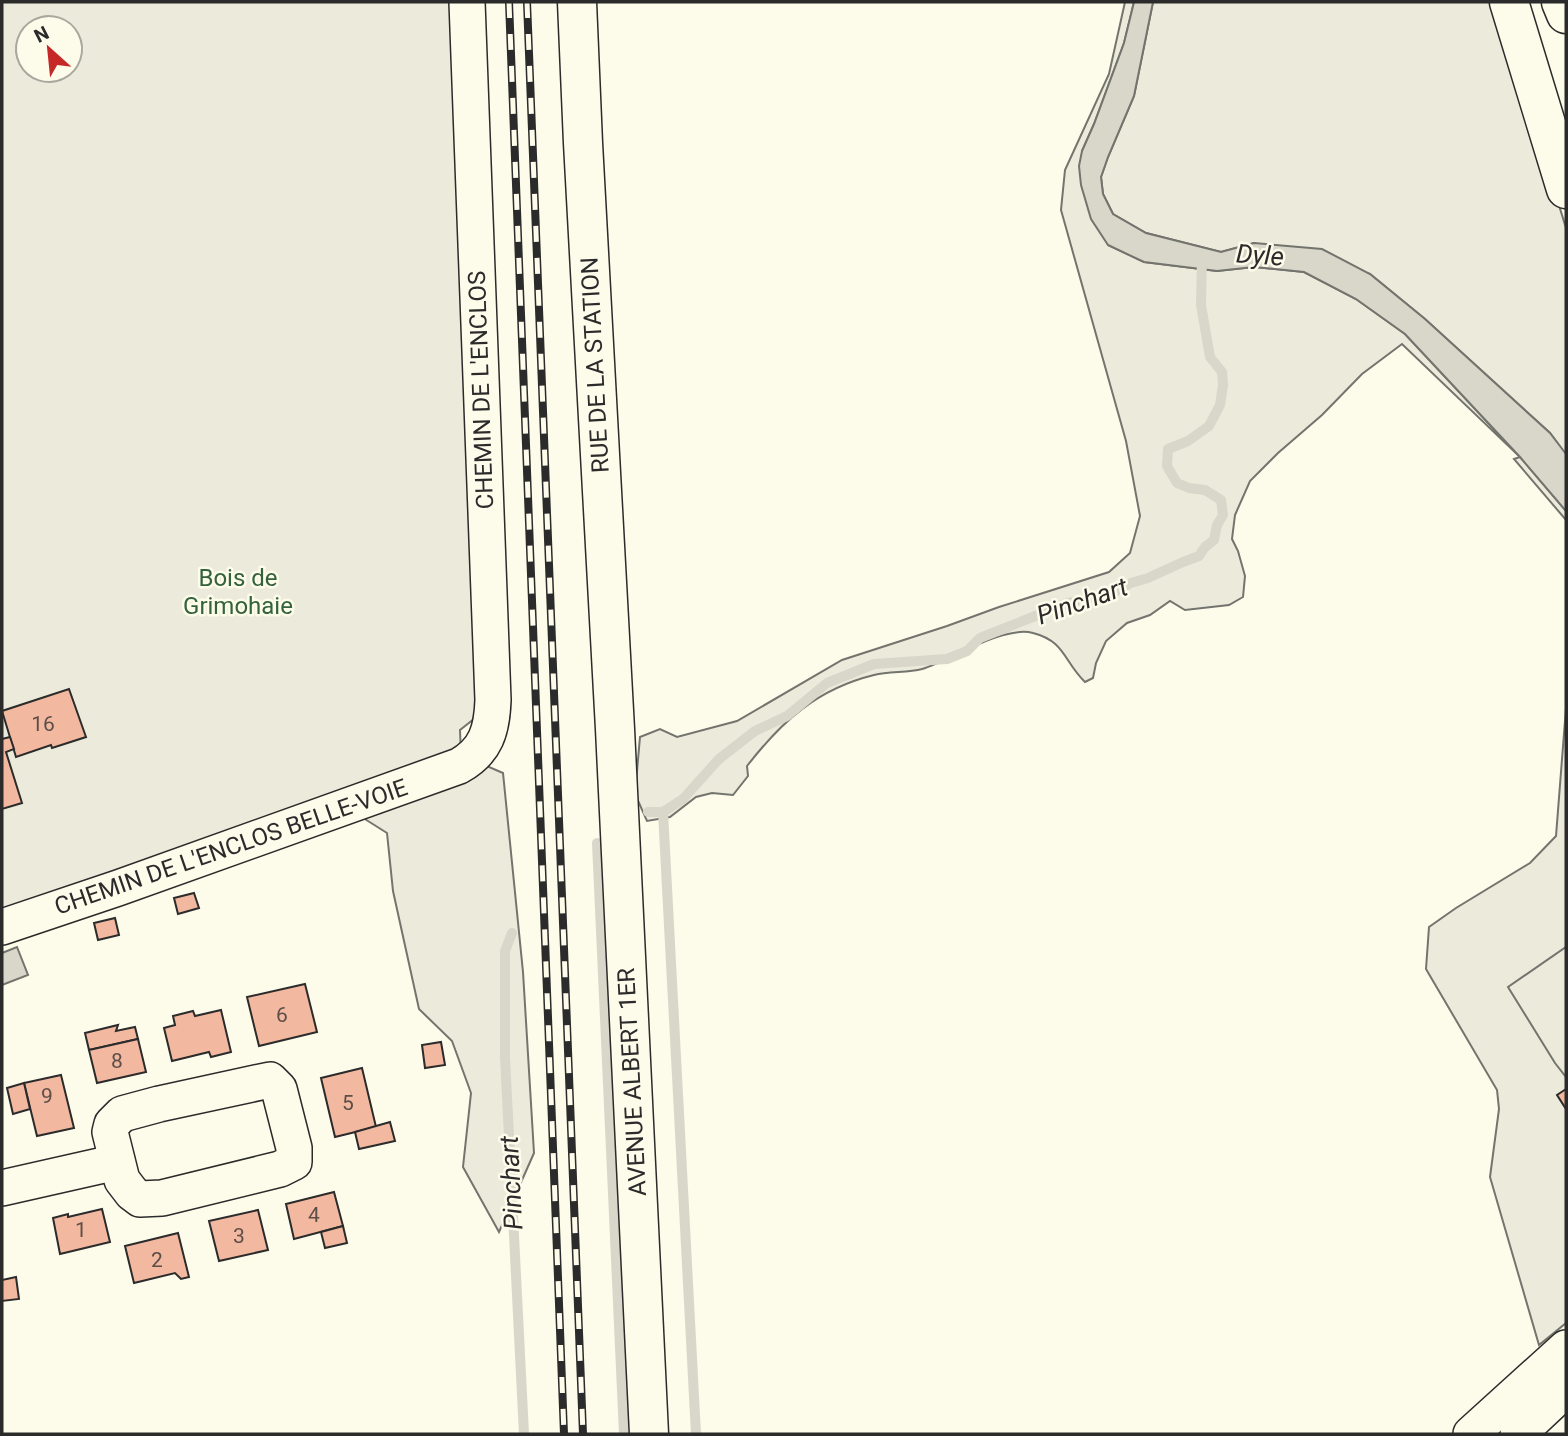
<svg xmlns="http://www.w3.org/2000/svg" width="1568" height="1436" viewBox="0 0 1568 1436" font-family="Roboto,sans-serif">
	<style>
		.green { fill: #ecebdb; stroke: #74746e; stroke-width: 2; fill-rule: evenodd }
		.parking { fill: #eceadb; stroke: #74746e; stroke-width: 2 }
		.water { fill: #d8d7c9; stroke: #74746e; stroke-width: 2 }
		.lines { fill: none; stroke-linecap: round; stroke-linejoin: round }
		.stream { stroke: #d8d7c9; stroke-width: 10 }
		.building { fill: #f2b8a0; stroke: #2b2b2b; stroke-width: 2 }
		.minor-casing { stroke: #2b2b2b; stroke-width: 38 }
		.major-casing { stroke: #2b2b2b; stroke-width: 41 }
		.highway-casing { stroke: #2b2b2b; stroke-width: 41 }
		.minor { stroke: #fdfbea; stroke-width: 35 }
		.major { stroke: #fdfbea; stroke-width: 38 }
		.highway { stroke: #fdfbea; stroke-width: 38 }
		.rail-casing { stroke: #2b2b2b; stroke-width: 8 }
		.rail { stroke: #fdfbea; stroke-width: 5; stroke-dasharray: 16; stroke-linecap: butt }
		.labels { text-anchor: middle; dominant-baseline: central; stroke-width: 5; stroke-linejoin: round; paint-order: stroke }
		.number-label { font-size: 21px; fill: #5d4e48 }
		.street-label { font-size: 24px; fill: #2b2b2b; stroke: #fdfbea }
		.park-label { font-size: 24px; fill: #34623c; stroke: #fdfbea }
		.water-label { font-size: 26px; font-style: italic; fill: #2b2b2b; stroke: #fdfbea }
	</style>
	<rect width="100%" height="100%" fill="#fdfbea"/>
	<g class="green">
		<path d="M2,2H453L479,715L460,730L461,755L503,773L523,972L534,1153L499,1232L463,1167L471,1093L452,1041L419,1009L393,891L387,833L341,804L2,927ZM28,28H70V70H28Z"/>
		<path d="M1125,2H1134L1124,43L1094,124L1082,151L1108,245L1144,262L1217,271L1254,267L1304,272L1356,299L1405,334L1520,457L1566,511V520L1514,459L1520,457L1402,344L1362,374L1322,415L1278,453L1250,481L1235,515L1232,539L1238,551L1245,576L1243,597L1229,605L1185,610L1170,601L1150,615L1127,623L1106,641L1096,663L1093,678L1085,682C1064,662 1065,641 1033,633C1004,625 951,660 922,669C907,673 890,671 874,675C817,689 782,721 747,766L748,776L733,795L712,793L696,797L670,817L647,821L635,794L640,737L660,729L677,737L737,721L842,660L947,626L999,607L1109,572L1130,553L1140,516L1126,441L1061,210L1065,170L1109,74Z"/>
		<path d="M1153,2H1496L1566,228V455L1550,433L1425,319L1370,274L1254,243L1221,252L1146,233L1113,214L1103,194L1101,177L1108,157L1134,96Z"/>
		<path d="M1566,708V1323L1539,1345L1490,1177L1499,1109L1497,1090L1426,969L1429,927L1456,908L1530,863L1556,836Z"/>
	</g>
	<path class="parking" d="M1566,947V1077L1555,1063L1508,987Z"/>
	<g class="water">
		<path d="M1134,2H1153L1134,96L1108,157L1101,177L1103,194L1113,214L1146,233L1221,252L1254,243L1322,249L1370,274L1425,319L1550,433L1566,454V511L1520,457L1405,334L1356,299L1304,272L1254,267L1217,271L1144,262L1108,245L1091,219L1081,185L1079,166L1082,151L1094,124L1124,43Z"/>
		<path d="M17,947L28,975L2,985V953Z"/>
	</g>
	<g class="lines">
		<g class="stream">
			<path d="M648,812H663L683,799L719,759L755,731L787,716L827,683L874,664L947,659L967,651L980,638L1068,603L1115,592L1131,583L1148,578L1183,562L1199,556L1205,547L1214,540L1217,525L1223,515L1221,500L1205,490L1189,488L1177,483L1167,466L1168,449L1188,441L1209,426L1220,405L1223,385L1222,372L1210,357L1201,305L1202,257"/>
			<path d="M663,812L696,1434"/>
			<path d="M597,843L624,1434"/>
			<path d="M512,933L505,951V1057L524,1434"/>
		</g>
	</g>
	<g class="building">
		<path d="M69,689L86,737L52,748L51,745L16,757L2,711Z"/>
		<path d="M10,737L14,749L6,752L22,803L2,809V739Z"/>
		<path d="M194,893L199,908L178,914L174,898Z"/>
		<path d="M115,918L119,935L98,940L94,923Z"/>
		<path d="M305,984L317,1032L259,1046L247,997Z"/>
		<path d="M221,1010L231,1052L211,1057L209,1052L172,1061L164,1028L175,1025L173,1016L193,1011L195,1016Z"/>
		<path d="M118,1025L116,1031L135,1027L138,1039L89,1050L85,1033Z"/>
		<path d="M138,1039L146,1072L97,1083L89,1050Z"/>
		<path d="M441,1042L445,1065L425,1068L422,1045Z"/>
		<path d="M362,1068L376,1127L335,1137L321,1078Z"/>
		<path d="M61,1075L74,1128L37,1136L24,1083Z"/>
		<path d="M24,1083L30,1109L13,1114L7,1088Z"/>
		<path d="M1566,1089V1109L1557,1095Z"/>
		<path d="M390,1122L395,1141L359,1149L355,1132Z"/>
		<path d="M334,1192L343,1226L294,1239L286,1204Z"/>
		<path d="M102,1209L110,1242L60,1254L53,1218L68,1214V1217Z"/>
		<path d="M258,1210L268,1250L219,1261L209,1221Z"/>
		<path d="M343,1226L347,1243L325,1248L321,1232Z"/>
		<path d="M178,1233L189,1277L181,1279L175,1273L134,1283L125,1246Z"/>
		<path d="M16,1277L19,1299L2,1301V1280Z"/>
	</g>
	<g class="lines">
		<defs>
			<g id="minor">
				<path d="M2,927L118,888L459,766C486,751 492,730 493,700L467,2"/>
				<path d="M270,1080L279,1089L294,1148V1162L280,1169L162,1198L140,1199L132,1193L122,1180L110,1132L112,1124L122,1114L159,1104Z"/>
				<path d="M2,1188L117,1162"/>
				<path d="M1471,1434L1566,1348"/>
				<path d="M1518,1434L1566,1389"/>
			</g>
			<path id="major" d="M577,2L583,143L615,729L649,1434"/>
			<g id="highway">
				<path d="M1509,2L1566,189"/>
				<path d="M1561,2L1566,14"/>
			</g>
		</defs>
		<use href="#minor" class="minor-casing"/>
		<use href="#major" class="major-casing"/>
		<use href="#highway" class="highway-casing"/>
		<use href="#minor" class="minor"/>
		<use href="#major" class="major"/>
		<use href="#highway" class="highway"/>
		<defs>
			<g id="rail">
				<path d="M509,2L564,1434"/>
				<path d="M527,2L583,1434"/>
			</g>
		</defs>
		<use href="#rail" class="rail-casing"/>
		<use href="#rail" class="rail"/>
	</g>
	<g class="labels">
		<g class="number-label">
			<text x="43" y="724">16</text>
			<text x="282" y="1015">6</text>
			<text x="117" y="1061">8</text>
			<text x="47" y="1096">9</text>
			<text x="348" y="1103">5</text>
			<text x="314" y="1215">4</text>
			<text x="81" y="1230">1</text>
			<text x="239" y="1236">3</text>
			<text x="157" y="1260">2</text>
		</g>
		<g class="street-label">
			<text transform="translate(595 365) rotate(-93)">RUE DE LA STATION</text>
			<text transform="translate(481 390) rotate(-92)">CHEMIN DE L'ENCLOS</text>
			<text transform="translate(231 847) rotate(-19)">CHEMIN DE L'ENCLOS BELLE-VOIE</text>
			<text transform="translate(632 1082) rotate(-93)">AVENUE ALBERT 1ER</text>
		</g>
		<g class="park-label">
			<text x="238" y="578">Bois de<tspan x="238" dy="28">Grimohaie</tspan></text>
		</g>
		<g class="water-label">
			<text transform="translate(1260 255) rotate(4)">Dyle</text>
			<text transform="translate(1082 601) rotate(-19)">Pinchart</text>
			<text transform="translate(511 1183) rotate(-93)">Pinchart</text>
		</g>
	</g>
	<rect width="1568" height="1436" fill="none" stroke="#2b2b2b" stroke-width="7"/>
	<g transform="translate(49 49) rotate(333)"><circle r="33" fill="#fdfbea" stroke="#a9a89e" stroke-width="2"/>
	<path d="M0-5L12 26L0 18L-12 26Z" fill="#c62828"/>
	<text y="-10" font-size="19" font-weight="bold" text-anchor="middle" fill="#2b2b2b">N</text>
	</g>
</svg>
